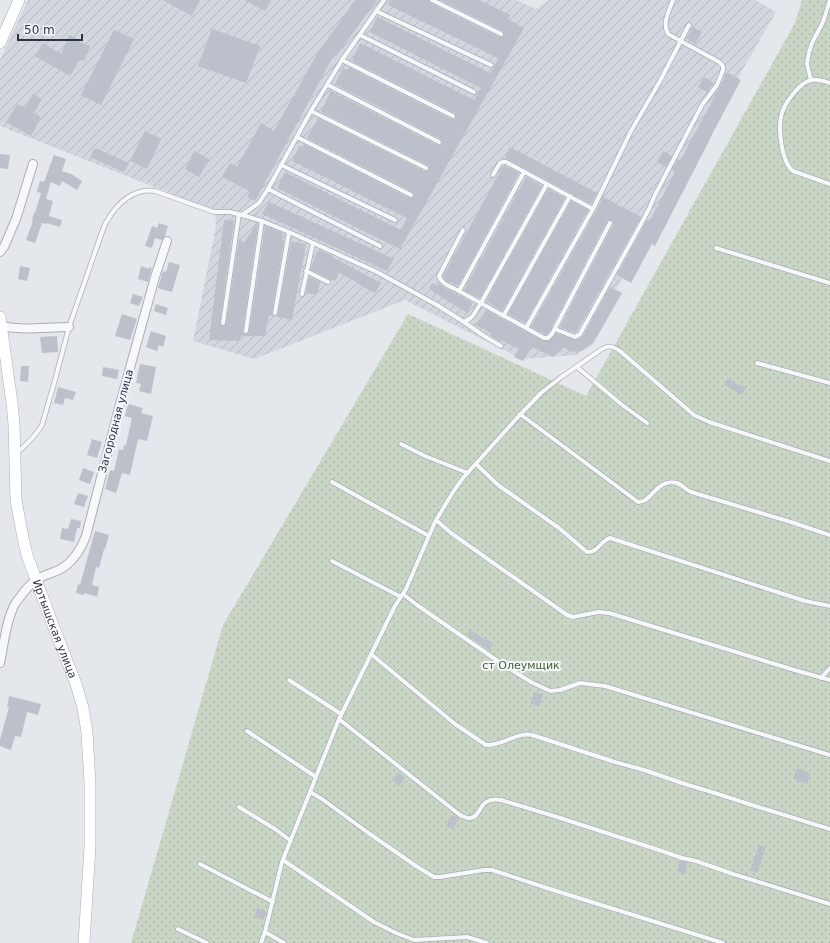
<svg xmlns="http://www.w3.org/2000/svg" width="830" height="943" viewBox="0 0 830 943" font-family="'DejaVu Sans',sans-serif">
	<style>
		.industrial { fill: url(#industrial-furrows) }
		.garden { fill: url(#garden-dots) }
		.building { fill: #bbc0ca }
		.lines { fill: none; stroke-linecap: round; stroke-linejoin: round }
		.service-casing { stroke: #a9aeb7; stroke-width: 5.5 }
		.minor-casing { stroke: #a9aeb7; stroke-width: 10 }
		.secondary-casing { stroke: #a9aeb7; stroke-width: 12 }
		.service { stroke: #f7f8fa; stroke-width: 4 }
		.minor { stroke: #f7f8fa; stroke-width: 8 }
		.secondary { stroke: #fff; stroke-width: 11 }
		.labels { text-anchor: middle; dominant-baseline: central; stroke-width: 4; stroke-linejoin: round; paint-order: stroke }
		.street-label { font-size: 11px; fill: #2b3445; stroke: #f4f6f9 }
		.park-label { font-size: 11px; fill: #3f6138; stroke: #f4f6f9 }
	</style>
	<defs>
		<pattern id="industrial-furrows" width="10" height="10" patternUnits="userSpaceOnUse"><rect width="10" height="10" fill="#d2d6de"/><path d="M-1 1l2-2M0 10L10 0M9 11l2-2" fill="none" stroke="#b4b8c0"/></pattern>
		<pattern id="garden-dots" width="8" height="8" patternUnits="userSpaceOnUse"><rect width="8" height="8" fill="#c9d6c5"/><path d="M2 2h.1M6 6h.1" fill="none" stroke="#adb8ab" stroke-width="1.8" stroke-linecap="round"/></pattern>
	</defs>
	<rect width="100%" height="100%" fill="#e4e7ec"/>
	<path class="industrial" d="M28,0H516L536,9L549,0H755L776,12L578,355L522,359L405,300L254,359L193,341L216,226L215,211L0,126V60Z"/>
	<path class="garden" d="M802,0H830V943H131L223,625L408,314L586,396L795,23Z"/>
	<g class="building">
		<path d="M163,0H200L192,16Z"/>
		<path d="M244,0H271L265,11Z"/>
		<path d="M355,0H377L336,56L334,55L255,201L247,197L250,191L222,177L230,163L237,167L261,123L274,131L317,54Z"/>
		<path d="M391,0H429L430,3L499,37H503L504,34L503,31L440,0H479L510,15L508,19L524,28L400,249L277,188L285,172L401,230L407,218L292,161L300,145L303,147L304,144L409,198H412L414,197V194L413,192L307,138L318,118L424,171H427L429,170V167L428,165L321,112L331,91L437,145H440L442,144V141L441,139L335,84L343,68L347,70L348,67L451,119H454L456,118V115L455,113L352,61L360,43L474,100L481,88L370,32L377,17L490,73L494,67L498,58L388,5Z"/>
		<path d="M693,27L702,32L695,44L686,38Z"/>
		<path d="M212,29L260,46L246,83L198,66Z"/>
		<path d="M114,30L134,39L101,105L81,95Z"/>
		<path d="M69,35L76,38L75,40L90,46L84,61L80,59L70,76L35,56L43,43L61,54Z"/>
		<path d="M727,72L741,80L709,140V141L655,246L652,244L631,283L617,275L647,220L650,221L675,172L672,170L678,159L681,161L688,146L715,96H713L720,87Z"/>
		<path d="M704,77L714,83L707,92L698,87Z"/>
		<path d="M33,94L42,99L34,113L41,117L31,136L6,122L17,104L25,108Z"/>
		<path d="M145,131L161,139L147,169L130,161Z"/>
		<path d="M510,147L597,193L591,204L505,158Z"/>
		<path d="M95,148L129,163L124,172L90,157Z"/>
		<path d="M194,151L209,159L199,177L185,169Z"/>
		<path d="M663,151L672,156L666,167L657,162Z"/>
		<path d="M0,154L10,155L8,169L0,168Z"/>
		<path d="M54,155L66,159L62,171L71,174L82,181L77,190L62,181L60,186L51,182L46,199L53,201L49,216L62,220L60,227L46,223V224L42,223L35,243L26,240L33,221H32L34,212L35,213L41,193L37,192L40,181L44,182Z"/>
		<path d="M503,166H505L519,173L458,286L446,280L443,276Z"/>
		<path d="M526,177L542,186L480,298L477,297L464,290Z"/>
		<path d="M548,189L565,198L502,311L486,301Z"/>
		<path d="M603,197L641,217L577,331L575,333L560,327L613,225V222L612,220H609L607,221L549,332L547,334H545L531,327L596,211Z"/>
		<path d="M571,201L588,210L525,323L508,314Z"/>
		<path d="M269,202L394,259L387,271L262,214Z"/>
		<path d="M224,220L234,221L220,322L221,325L223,326L225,325L226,324L239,239L244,243L256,224H258L243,330V333L245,334H248L249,332L265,226L283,233L282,240H284L272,312V315L274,316L269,315L265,336H241L240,341L209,340Z"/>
		<path d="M159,223L168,226L165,236L162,240L155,238L152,248L145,246L152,226L157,228Z"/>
		<path d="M291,241L306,244L292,320L275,316H277L278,314Z"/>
		<path d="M319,250L333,256L332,257L381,283L375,293L358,284L359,283L339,273L335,281L311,270L312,264Z"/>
		<path d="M169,262L180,265L172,292L158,288L163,271L166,272Z"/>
		<path d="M20,266L30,268L27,281L18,279Z"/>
		<path d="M141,266L149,269V267L152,268L148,282L138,279Z"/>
		<path d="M309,277L320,282L317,295L306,293Z"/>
		<path d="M432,283L437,286L439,283L445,288L473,303L467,313L429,289Z"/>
		<path d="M610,287L622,293L594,342L591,345L582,351L576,352L570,351L563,347L560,352L558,351L554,357L532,347L523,361L514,357L519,349L502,341L501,342L494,338L490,335L491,333L476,325L486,310L543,341H550L556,333L576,340L583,336Z"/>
		<path d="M133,294L143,297L139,306L130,303Z"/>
		<path d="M156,304L168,308L166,315L154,311Z"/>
		<path d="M122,314L137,319L130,340L115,336Z"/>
		<path d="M151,331L166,336L163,347L159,345L157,351L146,347Z"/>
		<path d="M57,336L58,352L42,353L40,337Z"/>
		<path d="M140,364L156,367L151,394L139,391L141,384L136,383Z"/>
		<path d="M21,366H29L28,382L20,381Z"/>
		<path d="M103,367L119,370L117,379L102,376Z"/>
		<path d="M728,378L739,386L740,384L746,388L741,395L724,384Z"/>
		<path d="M58,387L76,392L73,400L65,398L63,405L54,403Z"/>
		<path d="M128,404L143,408L141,413L153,416L147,441L138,439L130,475L122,473L116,493L105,489L110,470L114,471L119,449L123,450L124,445H126L132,418L125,416Z"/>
		<path d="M92,439L102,442L97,458L87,455Z"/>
		<path d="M83,468L94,472L90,484L79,480Z"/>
		<path d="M78,493L88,496L84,507L74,504Z"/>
		<path d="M71,519L81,521L80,528H77L74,542L60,539L62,528L68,529Z"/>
		<path d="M95,531L109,535L105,549H104L99,568L96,567L92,585L99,587L97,597L85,593L84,595L76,593L78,584L80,585Z"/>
		<path d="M471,630L486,640L487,639L493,643L489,650L467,635Z"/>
		<path d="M535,692L543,695L539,707L530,703Z"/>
		<path d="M9,696L41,704L38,715L27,712L21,737L15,736L11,750L0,746V740L9,707H7Z"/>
		<path d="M797,768L810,773L807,784L793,779Z"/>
		<path d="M398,772L405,778L399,786L392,780Z"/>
		<path d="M452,815L459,819L453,829L446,826Z"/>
		<path d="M759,845L766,847L757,873L750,870Z"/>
		<path d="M680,861L687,863L685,874L677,872Z"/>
		<path d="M257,908L266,911L263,920L254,917Z"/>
	</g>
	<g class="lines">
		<defs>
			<g id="service">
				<path d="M432,0L501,34"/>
				<path d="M376,11L491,65"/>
				<path d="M360,35L474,92"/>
				<path d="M342,60L453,116"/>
				<path d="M811,80L807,64L809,52L812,43L823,22L830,0"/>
				<path d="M830,83C824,81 818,79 812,80C799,82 783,105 781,117C778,130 782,163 793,171L830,184"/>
				<path d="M328,85L439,142"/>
				<path d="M311,111L426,168"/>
				<path d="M297,137L411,195"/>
				<path d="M281,165L395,220"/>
				<path d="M524,172L459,291L526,328L593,209L631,131L660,81L689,25"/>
				<path d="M493,175L500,163L503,162H506L593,209"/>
				<path d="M268,189L380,246"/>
				<path d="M242,215L262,221L289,232L377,272L437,305L464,322L472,317L481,303L547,184"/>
				<path d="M716,248L830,283"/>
				<path d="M306,271L328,282"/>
				<path d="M459,291C452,287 441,284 439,276L463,230"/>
				<path d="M302,294L313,243"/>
				<path d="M275,313L289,232"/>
				<path d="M504,315L570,196"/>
				<path d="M464,322L484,336L501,346"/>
				<path d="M223,323L239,214"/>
				<path d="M526,328L544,338H548L552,334L610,223"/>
				<path d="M555,329L575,337L580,334L635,235L649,209L655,195L702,105L717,85L723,70V66L719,62L668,34C662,23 669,11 673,0"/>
				<path d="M246,331L262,221"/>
				<path d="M757,363L830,383"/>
				<path d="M577,367L621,404L647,423"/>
				<path d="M520,414L638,502C652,503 656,478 677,483C683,485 686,490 691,492L791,522L830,535"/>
				<path d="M401,444L425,456L468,473"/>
				<path d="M17,453C26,445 36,436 42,425L55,380L69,327L101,235C103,230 104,225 107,221C116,204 135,187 155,191L214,212H230L242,215L259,203L268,189L311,111L342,60L384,0"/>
				<path d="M476,464L498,485L559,528L587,552C598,553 600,541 610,538L805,601L830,606"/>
				<path d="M332,482L429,536"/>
				<path d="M436,520L451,533L560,610L567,615L573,617L598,612L609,613L791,669L830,680"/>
				<path d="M332,561L401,597"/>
				<path d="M403,594L417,605L502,664L531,682L550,691L560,690L580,683L605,686L830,755"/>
				<path d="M371,654L455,724L486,745C502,746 516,732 532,735L615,762L644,770L685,784L718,794L755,806L830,829"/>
				<path d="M821,678L830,668"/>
				<path d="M289,680L341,714"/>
				<path d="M339,719L460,815C463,816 467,819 470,818C483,817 477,796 501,800L554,816L662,851L682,858L696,861L733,874L830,904"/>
				<path d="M247,731L316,777"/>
				<path d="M310,792L322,799L367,832L416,866L434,877H440L484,870H492L553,890L723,943"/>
				<path d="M239,807L275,829L291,841"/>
				<path d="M283,860L374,922L396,933L414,940L467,937L487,943"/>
				<path d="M200,864L273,902"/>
				<path d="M178,929L207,943"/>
				<path d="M265,932L284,943"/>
				<path d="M261,943L265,932L282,862L310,792L339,719L395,606L406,589L435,522L453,492L463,478L516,419L541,393L560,378L602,349C610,345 612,346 620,351L694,415L709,422L830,461"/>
			</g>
			<g id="minor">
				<path d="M0,252L4,247L16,219L33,164"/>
				<path d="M0,327L1,326C24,331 46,327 69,327"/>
				<path d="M0,663C4,645 5,625 13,608C15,602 20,598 23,593C27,588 32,583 36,580C43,575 52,573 59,570C72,563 81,549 86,536L120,404L155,277L167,241"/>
			</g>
			<g id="secondary">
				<path d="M0,43L19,0"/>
				<path id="s1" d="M0,317L12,403L14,424L16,500L23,538L27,555L51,620L76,684L83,708L87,732L90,784V846L84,943"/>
			</g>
		</defs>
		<use href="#service" class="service-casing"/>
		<use href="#minor" class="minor-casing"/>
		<use href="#secondary" class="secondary-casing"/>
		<use href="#service" class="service"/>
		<use href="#minor" class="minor"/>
		<use href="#secondary" class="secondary"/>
	</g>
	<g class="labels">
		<g class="street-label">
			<text transform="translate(116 421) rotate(-75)">Загородная улица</text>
			<text stroke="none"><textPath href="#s1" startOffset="319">Иртышская улица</textPath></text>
		</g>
		<g class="park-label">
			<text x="521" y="665">ст Олеумщик</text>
		</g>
	</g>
	<path d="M18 34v6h64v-6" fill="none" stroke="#2b3445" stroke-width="2"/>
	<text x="24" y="34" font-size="12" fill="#2b3445" stroke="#f4f6f9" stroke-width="3" paint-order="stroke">50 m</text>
</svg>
